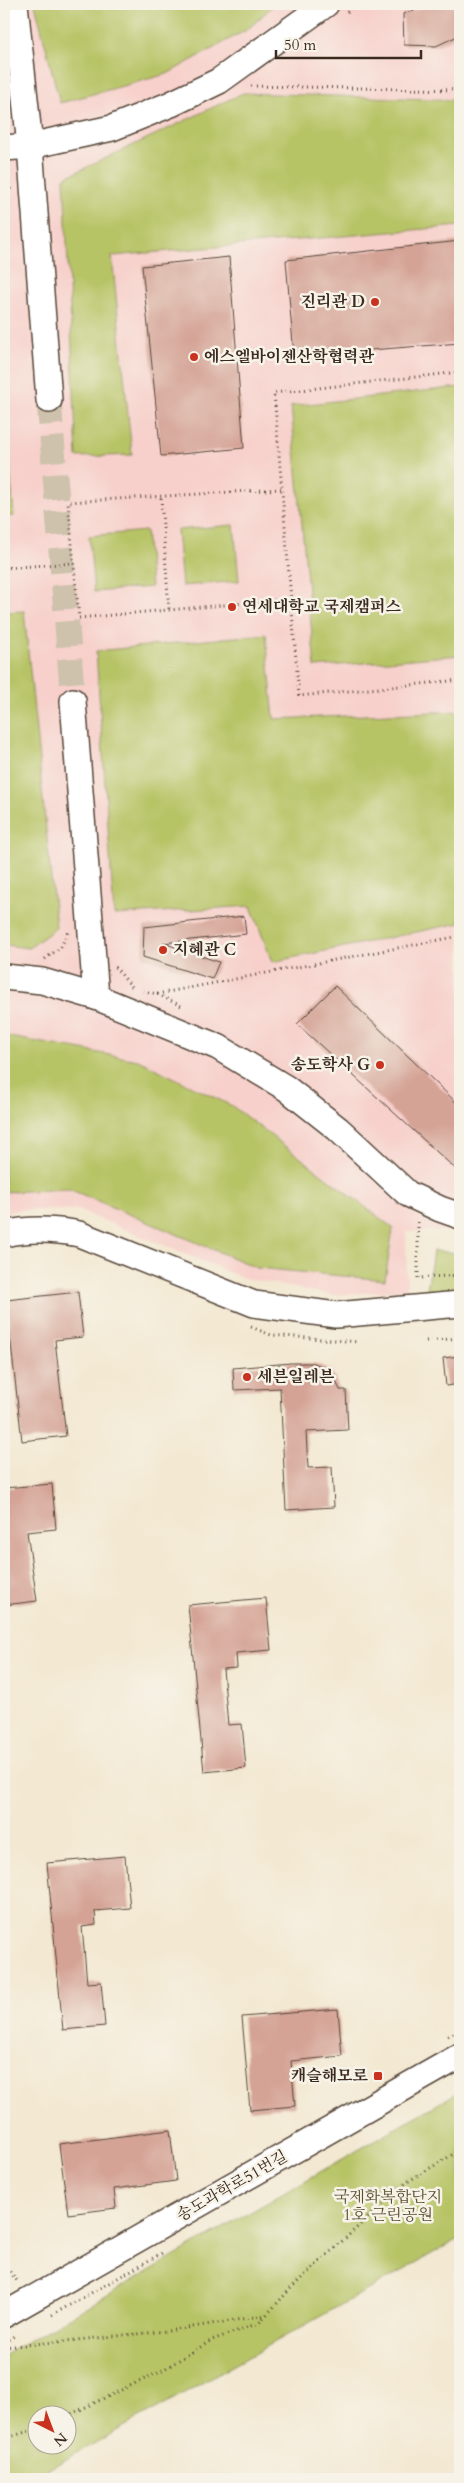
<svg xmlns="http://www.w3.org/2000/svg" width="464" height="2483" viewBox="0 0 464 2483" font-family="Cardo,'Noto Serif KR',serif">
	<style>
		.built { fill: #f7d0cb }
		.green { fill: #b7c466; stroke: #797742; fill-rule: evenodd }
		.building { fill: #d4a395 }
		.lines { fill: none; stroke-linecap: round; stroke-linejoin: round }
		.minor-tunnel { stroke: #cec2ad; stroke-width: 25; stroke-dasharray: 25 12; stroke-linecap: butt }
		.minor-casing { stroke: #574639; stroke-width: 28 }
		.path { stroke: #574639; stroke-width: 3; stroke-dasharray: 1 4; stroke-linecap: butt }
		.minor { stroke: #fff; stroke-width: 25 }
		.poi-dot { fill: #c8321e; stroke: #f7f3e8; stroke-width: 2 }
		.labels { text-anchor: middle; dominant-baseline: central; stroke-width: 5; stroke-linejoin: round; paint-order: stroke }
		.poi-label { font-size: 16px; font-weight: bold; fill: #3b2a1e; stroke: #f7f3e8; text-anchor: start }
		.street-label { font-size: 16px; fill: #3b2a1e; stroke: #f7f3e8 }
		.park-label { font-size: 16px; fill: #5a5030; stroke: #f7f3e8 }
	</style>
	<rect width="100%" height="100%" fill="#f7f3e8"/>
	<filter id="ink" filterUnits="userSpaceOnUse"><feTurbulence type="fractalNoise" baseFrequency=".02" numOctaves="2"/><feDisplacementMap in="SourceGraphic" scale="10" xChannelSelector="R" yChannelSelector="G"/><feConvolveMatrix kernelMatrix="1 2 1 2 8 2 1 2 1" color-interpolation-filters="sRGB"/></filter>
	<filter id="wash" filterUnits="userSpaceOnUse"><feTurbulence type="fractalNoise" baseFrequency=".0096" numOctaves="4" result="noise"/><feDisplacementMap in="SourceGraphic" scale="20" xChannelSelector="R" yChannelSelector="G"/><feGaussianBlur stdDeviation="1.12" result="paint"/><feColorMatrix in="noise" values="0 0 0 0 0 0 0 0 0 0 0 0 0 0 0 0 0 1.4 0 .05"/><feComposite in="paint" operator="in"/></filter>
	<g filter="url(#wash)">
		<rect width="100%" height="100%" fill="#f3e8d1"/>
		<path class="built" d="M4,4H460V1230L406,1232L407,1290L332,1295L243,1278L78,1210H18L4,1213Z"/>
		<g class="green">
			<path d="M35,4H275L248,29L167,74L60,103Z"/>
			<path d="M243,93L460,100V226L112,256L132,455L77,457L64,178Z"/>
			<path d="M460,387V655L315,667L291,406Z"/>
			<path d="M4,400L14,516L4,517Z"/>
			<path d="M234,525L239,581L182,586L177,530Z"/>
			<path d="M146,531L151,587L94,592L89,536Z"/>
			<path d="M24,611L56,928L29,948L4,945V612Z"/>
			<path d="M266,634L274,719L460,711V923L272,962L251,906L114,915L96,651Z"/>
			<path d="M4,1036L138,1060L232,1106L393,1228L385,1280L257,1268L69,1189L4,1192Z"/>
			<path d="M433,1251L460,1253V1293L426,1296Z"/>
			<path d="M460,2091V2238L31,2479H4V2355ZM38,2416H68V2446H38Z"/>
		</g>
		<g id="blocks">
			<g class="building">
				<path d="M432,4H460V35L436,46L404,45L403,14Z"/>
				<path d="M460,241V343L294,356L286,260Z"/>
				<path d="M229,257L244,448L161,456L142,266Z"/>
				<path d="M244,916L246,934L163,943L219,962L212,979L143,957L144,927Z"/>
				<path d="M335,986L460,1106V1173L297,1024Z"/>
				<path d="M78,1292L83,1337L55,1340L66,1436L22,1441L6,1300Z"/>
				<path d="M460,1356V1384L446,1386L443,1358Z"/>
				<path d="M291,1363H314L331,1370L340,1390H346L348,1430L306,1432L308,1468L332,1467L334,1507L286,1510L280,1388L234,1390L233,1368Z"/>
				<path d="M52,1484L56,1529L27,1532L37,1601L4,1605V1488Z"/>
				<path d="M266,1598L271,1650L236,1653L237,1668L223,1669L228,1725L242,1724L246,1768L204,1772L188,1605Z"/>
				<path d="M125,1856L130,1908L95,1911L96,1925L82,1927L87,1983L101,1982L105,2026L63,2030L47,1863Z"/>
				<path d="M338,2009L342,2056L291,2061L295,2106L250,2110L242,2017Z"/>
				<path d="M170,2130L176,2181L114,2189L116,2208L68,2214L59,2144Z"/>
			</g>
		</g>
	</g>
	<g filter="url(#ink)">
		<use href="#blocks" fill-opacity="0" stroke="#574639" stroke-width="1"/>
		<g class="lines">
			<path class="minor-tunnel" d="M49,400L73,701"/>
			<defs>
				<g id="minor">
					<path d="M15,4L30,146L49,400"/>
					<path d="M4,148L30,146L112,128L171,104L219,81L326,4"/>
					<path d="M73,701L96,997"/>
					<path d="M4,977L42,981L96,997L218,1047L286,1088L338,1129L408,1194L440,1209L460,1216"/>
					<path d="M4,1234C30,1228 53,1229 79,1234L254,1304L336,1315L460,1304"/>
					<path d="M4,2315L460,2056"/>
				</g>
			</defs>
			<use href="#minor" class="minor-casing"/>
			<g class="path">
				<path d="M347,12L356,4"/>
				<path d="M251,86L460,90"/>
				<path d="M4,181L11,190"/>
				<path d="M460,372L274,393L299,696L460,680"/>
				<path d="M281,489L68,502L79,618L290,599"/>
				<path d="M161,498L169,610"/>
				<path d="M4,568L74,563"/>
				<path d="M45,959L61,947L68,932"/>
				<path d="M115,967L132,987"/>
				<path d="M143,991L157,994L181,1006"/>
				<path d="M157,994L460,936"/>
				<path d="M418,1222V1278L460,1275"/>
				<path d="M251,1327L271,1335L359,1342"/>
				<path d="M426,1341L460,1338"/>
				<path d="M448,2036L460,2029"/>
				<path d="M4,2258L7,2268L18,2282"/>
				<path d="M52,2315L162,2253"/>
				<path d="M4,2342L16,2335"/>
				<path d="M4,2347L168,2331L266,2315"/>
				<path d="M67,2416L161,2371L212,2340L259,2323L293,2286L407,2182L460,2150"/>
				<path d="M4,2439L38,2428"/>
			</g>
			<use href="#minor" class="minor"/>
		</g>
	</g>
	<g class="poi-dot">
		<circle cx="375" cy="302" r="5"/>
		<circle cx="194" cy="357" r="5"/>
		<circle cx="232" cy="607" r="5"/>
		<circle cx="163" cy="950" r="5"/>
		<circle cx="380" cy="1065" r="5"/>
		<circle cx="247" cy="1377" r="5"/>
		<rect x="373" y="2071" width="10" height="10" rx="2.5"/>
	</g>
	<g class="labels">
		<g class="poi-label">
			<text x="365" y="302" text-anchor="end">진리관 D</text>
			<text x="204" y="357">에스엘바이젠산학협력관</text>
			<text x="242" y="607">연세대학교 국제캠퍼스</text>
			<text x="173" y="950">지혜관 C</text>
			<text x="370" y="1065" text-anchor="end">송도학사 G</text>
			<text x="257" y="1377">세븐일레븐</text>
			<text x="368" y="2076" text-anchor="end">캐슬해모로</text>
		</g>
		<g class="street-label">
			<text transform="translate(232 2186) rotate(-30)">송도과학로51번길</text>
		</g>
		<g class="park-label">
			<text x="388" y="2197">국제화복합단지<tspan x="388" dy="18">1호 근린공원</tspan></text>
		</g>
	</g>
	<rect width="464" height="2483" fill="none" stroke="#f7f3e8" stroke-width="20"/>
	<g transform="translate(52 2430) rotate(138)"><circle r="24" fill="#f7f3e8" stroke="#aca397"/>
	<path d="M0-4L9 19L0 12L-9 19Z" fill="#c8321e"/>
	<text y="-8" font-size="14" font-weight="bold" text-anchor="middle" fill="#3b2a1e">N</text>
	</g>
	<path d="M276 50v8h145v-8" fill="none" stroke="#3b2a1e" stroke-width="2.5"/>
	<text x="284" y="50" font-size="15" fill="#3b2a1e" stroke="#f7f3e8" stroke-width="4" paint-order="stroke">50 m</text>
</svg>
